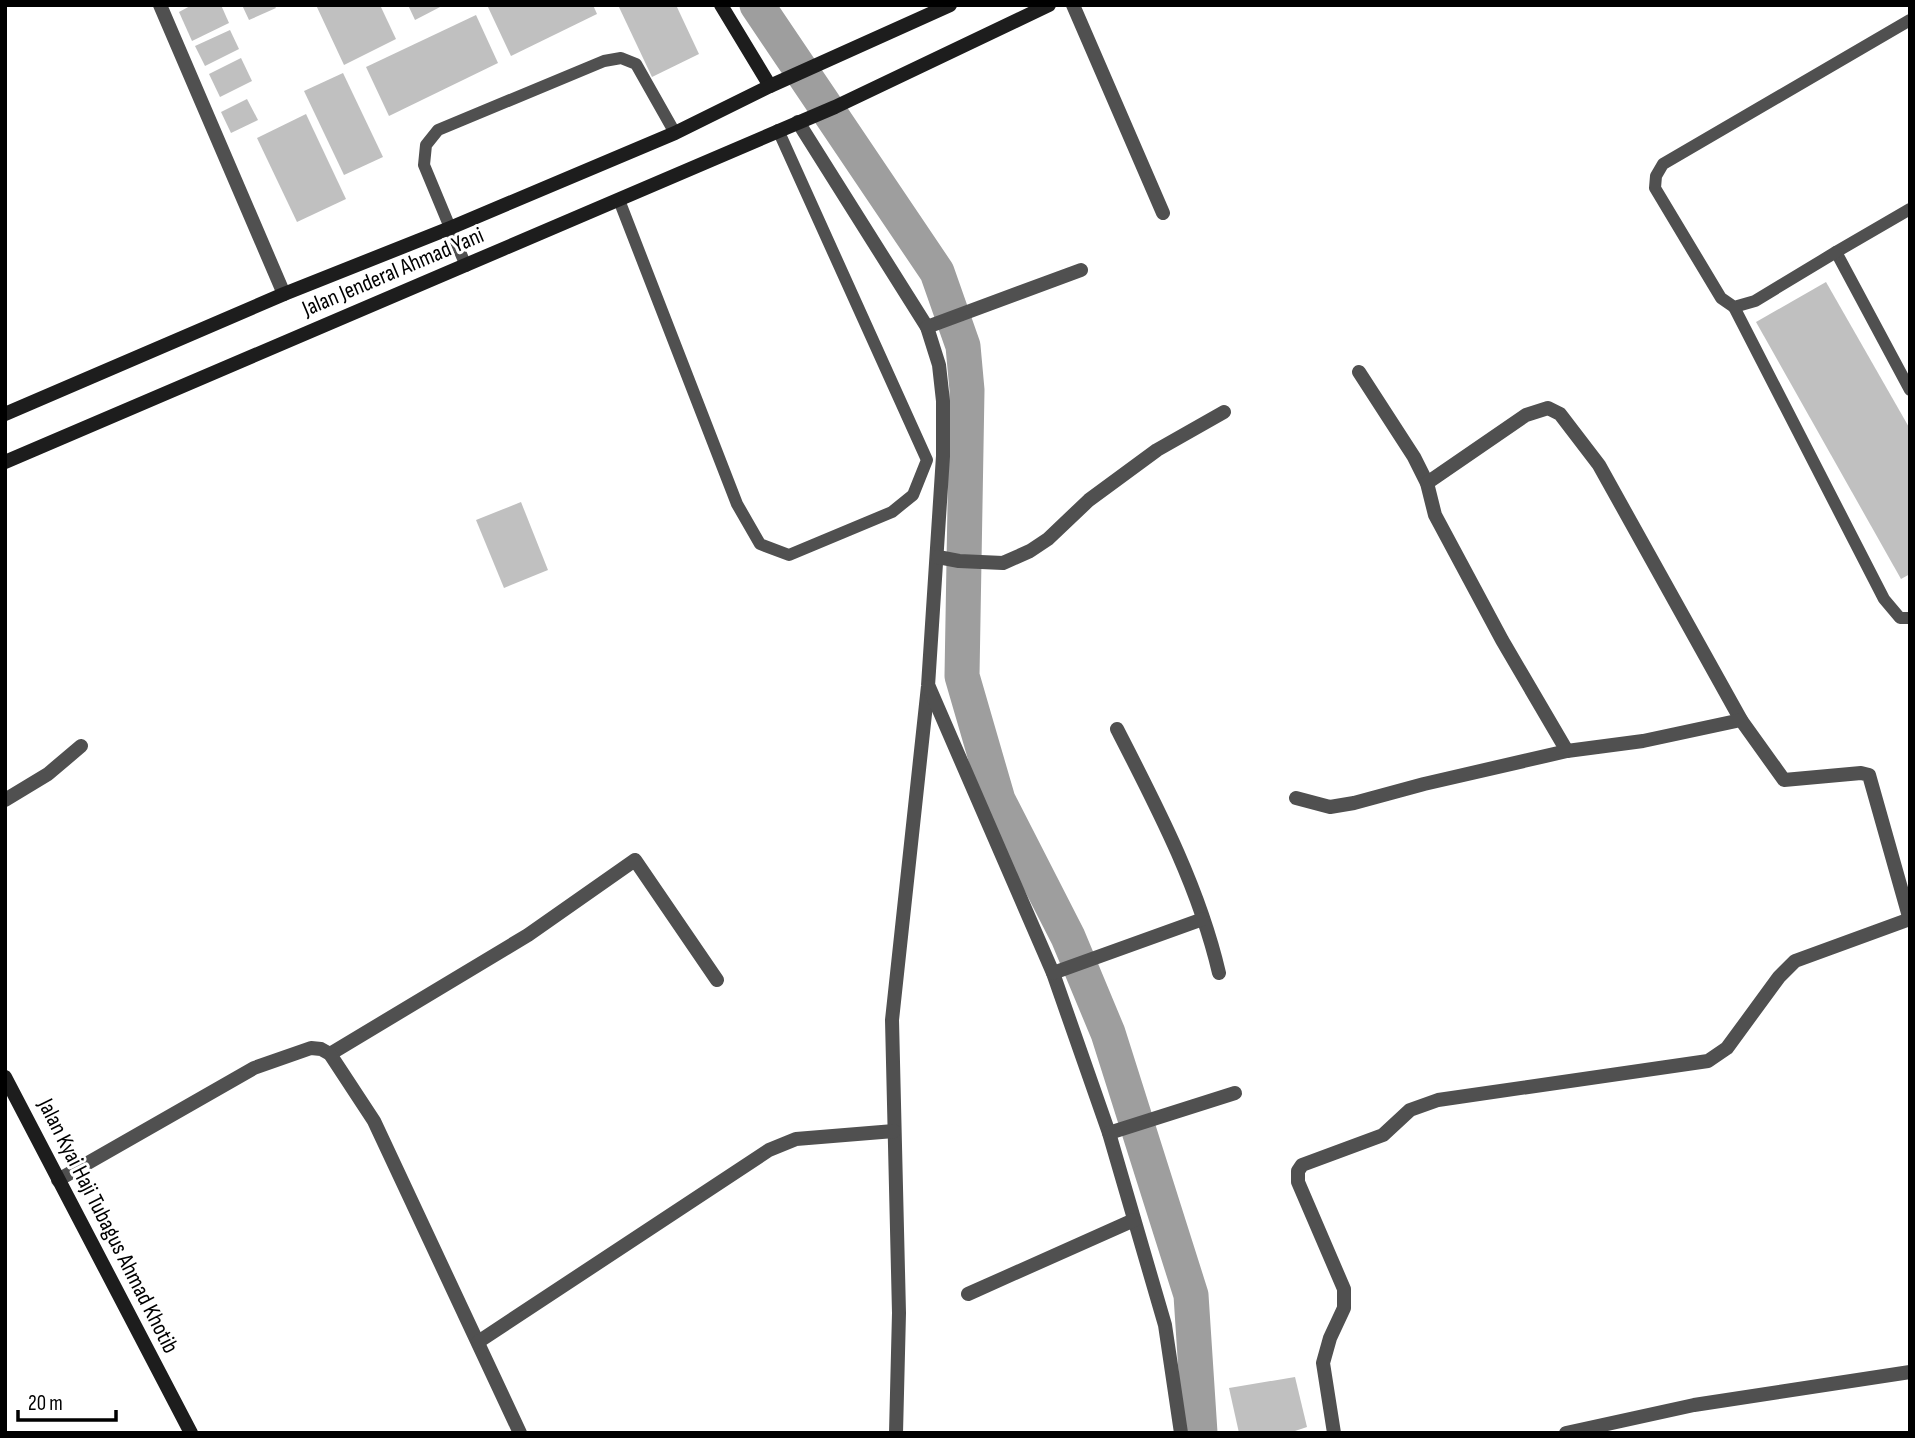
<svg xmlns="http://www.w3.org/2000/svg" width="1915" height="1438" viewBox="0 0 1915 1438" font-family="'Sofia Sans Condensed',sans-serif">
	<style>
		.lines { fill: none; stroke-linecap: round; stroke-linejoin: round }
		.canal { stroke: #9e9e9e; stroke-width: 35 }
		.building { fill: #c0c0c0 }
		.lane { stroke: #505050; stroke-width: 12 }
		.street { stroke: #505050; stroke-width: 14 }
		.secondary { stroke: #1d1d1d; stroke-width: 14 }
		.labels { text-anchor: middle; dominant-baseline: central; stroke-width: 6; stroke-linejoin: round; paint-order: stroke }
		.street-label { font-size: 23px; fill: #000; stroke: #fff }
	</style>
	<rect width="100%" height="100%" fill="#fff"/>
	<g class="lines">
		<path class="canal" d="M757,5L937,272L963,346L967,390L962,676L998,800L1068,937L1108,1033L1191,1295L1200,1433"/>
	</g>
	<g class="building">
		<path d="M192,5H221L229,23L192,41L179,12Z"/>
		<path d="M242,5H274L276,8L249,20Z"/>
		<path d="M316,5H380L396,39L344,65Z"/>
		<path d="M408,5H444L415,20Z"/>
		<path d="M487,5H593L597,14L511,56Z"/>
		<path d="M618,5H676L699,54L652,77Z"/>
		<path d="M476,15L498,63L389,116L366,67Z"/>
		<path d="M230,30L239,49L205,66L195,46Z"/>
		<path d="M241,58L252,81L220,97L209,74Z"/>
		<path d="M343,73L383,157L344,175L304,91Z"/>
		<path d="M247,99L258,120L231,133L221,112Z"/>
		<path d="M306,114L346,199L297,222L257,138Z"/>
		<path d="M1826,282L1910,429V574L1901,579L1756,322Z"/>
		<path d="M521,502L548,570L504,588L476,520Z"/>
		<path d="M1295,1377L1307,1427L1289,1433H1239L1229,1388Z"/>
	</g>
	<g class="lines">
		<g class="lane">
			<path d="M619,200L737,504L760,544L789,555L892,512L913,495L927,460L778,130"/>
			<path d="M1910,209L1836,252L1910,390"/>
			<path d="M1836,252L1755,301L1734,307L1721,298L1655,188L1656,176L1663,164L1910,20"/>
			<path d="M466,266L424,165L426,145L438,130L604,61L621,58L636,64L675,133"/>
			<path d="M1734,307L1884,599L1900,618H1910"/>
		</g>
		<g class="street">
			<path d="M160,5L284,294"/>
			<path d="M1073,5L1163,213"/>
			<path d="M798,122L927,327L939,365L943,401V456L928,686L892,1020L899,1313L896,1433"/>
			<path d="M927,327L1081,270"/>
			<path d="M1359,372L1414,457L1427,483L1435,515L1502,640L1567,751"/>
			<path d="M1427,483L1526,415L1548,408L1560,414L1599,465L1741,720"/>
			<path d="M938,557L959,561L1003,563L1030,551L1048,539L1089,500L1157,450L1224,412"/>
			<path d="M929,687L1053,973L1109,1133L1165,1325L1181,1433"/>
			<path d="M1117,729C1157,807 1199,887 1219,973"/>
			<path d="M1296,798L1330,807L1354,803L1424,784L1567,751L1643,741L1741,720L1784,780L1861,773L1869,775L1910,920"/>
			<path d="M5,800L48,774L81,746"/>
			<path d="M1053,973L1203,919"/>
			<path d="M330,1054L528,935L635,860L717,980"/>
			<path d="M1109,1133L1235,1093"/>
			<path d="M58,1180L254,1068L311,1048L321,1049L330,1054L374,1121L520,1433"/>
			<path d="M968,1294L1134,1220"/>
			<path d="M478,1342L769,1150L796,1139L894,1131"/>
			<path d="M1334,1433L1323,1363L1330,1338L1344,1308V1289L1298,1182V1171L1302,1165L1383,1135L1410,1110L1438,1100L1708,1061L1727,1048L1779,977L1795,961L1910,919"/>
			<path d="M1566,1433L1694,1405L1910,1372"/>
		</g>
		<g class="secondary">
			<path d="M721,5L770,86"/>
			<path d="M5,414L284,294L450,228L675,133L770,86L950,5"/>
			<path d="M5,462L835,107L1049,5"/>
			<path d="M5,1077L191,1433"/>
		</g>
	</g>
	<g class="labels">
		<g class="street-label">
			<text transform="translate(393 272) rotate(-23)">Jalan Jenderal Ahmad Yani</text>
			<text transform="translate(108 1226) rotate(63)">Jalan Kyai Haji Tubagus Ahmad Khotib</text>
		</g>
	</g>
	<rect width="1915" height="1438" fill="none" stroke="#000000" stroke-width="14"/>
	<path d="M18 1410v10h98v-10" fill="none" stroke="#000000" stroke-width="3.5"/>
	<text x="28" y="1410" font-size="21" fill="#000000" stroke="#ffffff" stroke-width="5" paint-order="stroke">20 m</text>
</svg>
